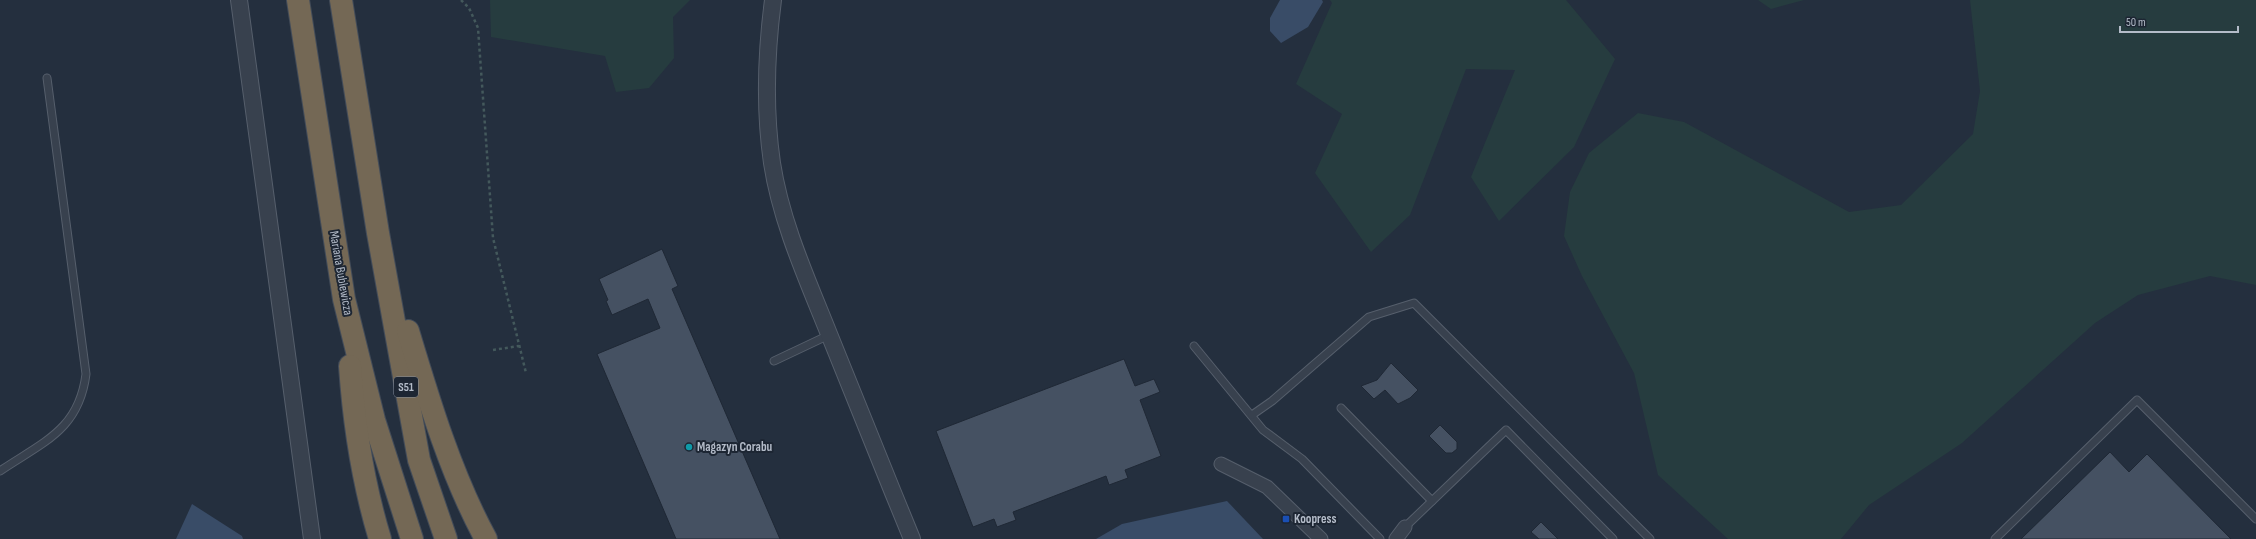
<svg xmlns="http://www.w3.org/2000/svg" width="2256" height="539" viewBox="0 0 2256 539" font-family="'Sofia Sans Condensed',sans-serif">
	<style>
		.green { fill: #263c3f }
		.water { fill: #394c67 }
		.building { fill: #455162; stroke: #1f2835 }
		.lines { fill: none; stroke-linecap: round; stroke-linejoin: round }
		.service-casing { stroke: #565f6c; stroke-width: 9 }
		.minor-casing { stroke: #565f6c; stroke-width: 15 }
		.tertiary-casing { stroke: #565f6c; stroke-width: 18 }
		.motorway-casing { stroke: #434c59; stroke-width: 24 }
		.path { stroke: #44595c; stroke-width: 2.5; stroke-dasharray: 3 3; stroke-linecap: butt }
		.service { stroke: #38414e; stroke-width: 7 }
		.minor { stroke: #38414e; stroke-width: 13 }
		.tertiary { stroke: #38414e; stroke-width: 16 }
		.motorway { stroke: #746855; stroke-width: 22 }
		.culture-dot { fill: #0f9aa8; stroke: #1d2633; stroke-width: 1.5 }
		.transit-dot { fill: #1a4fb4; stroke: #1d2633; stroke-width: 1.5 }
		.labels { text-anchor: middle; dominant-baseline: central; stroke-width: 4; stroke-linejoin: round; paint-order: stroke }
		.shield { fill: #1d2633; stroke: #878f9c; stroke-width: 1 }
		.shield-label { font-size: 12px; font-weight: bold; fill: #b4bcc9 }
		.street-label { font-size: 13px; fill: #b4bcc9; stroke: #1d2633 }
		.poi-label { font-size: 13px; font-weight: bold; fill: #b4bcc9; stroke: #1d2633; text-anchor: start }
	</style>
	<rect width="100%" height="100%" fill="#242f3e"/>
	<g class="green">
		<path d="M490,0H690L673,17L674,58L649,88L616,92L605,56L491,37Z"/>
		<path d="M1330,0H1566L1615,59L1574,147L1499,221L1471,177L1515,70L1466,69L1410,215L1371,252L1315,173L1342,114L1296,84L1332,3Z"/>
		<path d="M1758,0H1804L1771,9Z"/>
		<path d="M1970,0H2256V285L2210,276L2138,295L2095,323L1962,443L1869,505L1841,539H1728L1658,475L1634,373L1582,276L1564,236L1570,192L1589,153L1638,113L1684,122L1849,212L1901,205L1973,134L1980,91Z"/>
	</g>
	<g class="water">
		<path d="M1280,0H1322L1323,2L1308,27L1281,43L1270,31V18Z"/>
		<path d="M1227,501L1263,539H1096L1122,524Z"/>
		<path d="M192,504L242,536L243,539H176Z"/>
	</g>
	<g class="building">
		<path d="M662,249L678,286L672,289L780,539H676L597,354L660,328L648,299L612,315L606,301L608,300L599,279Z"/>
		<path d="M1124,359L1135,386L1154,379L1160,392L1140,400L1161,456L1125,470L1128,478L1109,485L1106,476L1013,512L1016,520L997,527L994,519L973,527L936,431Z"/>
		<path d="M1391,363L1418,390L1410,398L1398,404L1385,390L1374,399L1361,386L1377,380Z"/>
		<path d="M1440,425L1457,442V449L1452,453H1446L1429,436Z"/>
		<path d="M2110,452L2129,472L2147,454L2231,539H2021Z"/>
		<path d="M1541,522L1558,539H1539L1531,532Z"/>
	</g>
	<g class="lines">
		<defs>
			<g id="service">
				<path d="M1194,346L1263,430L1302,459L1380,539"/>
				<path d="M774,361L829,335"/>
				<path d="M1341,408L1432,501"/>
				<path d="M1252,415L1272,401L1369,317L1414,303L1650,539"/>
				<path d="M0,471C43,442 79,430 86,374L47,78"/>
				<path d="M1405,527L1506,430L1613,539"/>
				<path d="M1995,539L2137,400L2256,519"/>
			</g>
			<g id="minor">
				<path d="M1221,464L1267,487L1321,539"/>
				<path d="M1396,539L1405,527"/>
			</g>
			<g id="tertiary">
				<path d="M239,0L312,539"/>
				<path d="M773,0C766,54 764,108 772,163C781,222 807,279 829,334C857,403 884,471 912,539"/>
			</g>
			<g id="motorway">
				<path d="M298,0L344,299L374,420L412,539"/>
				<path d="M341,0L378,233L419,460L446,539"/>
				<path d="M408,331C429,401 451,475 486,539"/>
				<path d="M350,366C354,424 363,483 380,539"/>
			</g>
		</defs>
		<use href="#service" class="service-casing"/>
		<use href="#minor" class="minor-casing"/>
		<use href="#tertiary" class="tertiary-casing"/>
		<use href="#motorway" class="motorway-casing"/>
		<g class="path">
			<path d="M461,0L469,8L478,28L493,238L526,373"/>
			<path d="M493,350L519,346"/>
		</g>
		<use href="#service" class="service"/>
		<use href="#minor" class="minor"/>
		<use href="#tertiary" class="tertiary"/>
		<use href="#motorway" class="motorway"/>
	</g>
	<circle class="culture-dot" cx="689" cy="447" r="4"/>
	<rect class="transit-dot" x="1282" y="515" width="8" height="8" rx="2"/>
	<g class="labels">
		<rect class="shield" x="394" y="377" width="24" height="20" rx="3"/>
		<g class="shield-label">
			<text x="406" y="387">S51</text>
		</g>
		<g class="street-label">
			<text transform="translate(341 273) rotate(80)">Mariana Bublewicza</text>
		</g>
		<g class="poi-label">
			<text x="697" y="447">Magazyn Corabu</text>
			<text x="1294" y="519">Koopress</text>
		</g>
	</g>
	<path d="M2120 26v6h118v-6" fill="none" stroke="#b4bcc9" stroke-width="2"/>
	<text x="2126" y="26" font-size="12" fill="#b4bcc9" stroke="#1d2633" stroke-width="3" paint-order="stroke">50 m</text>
</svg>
